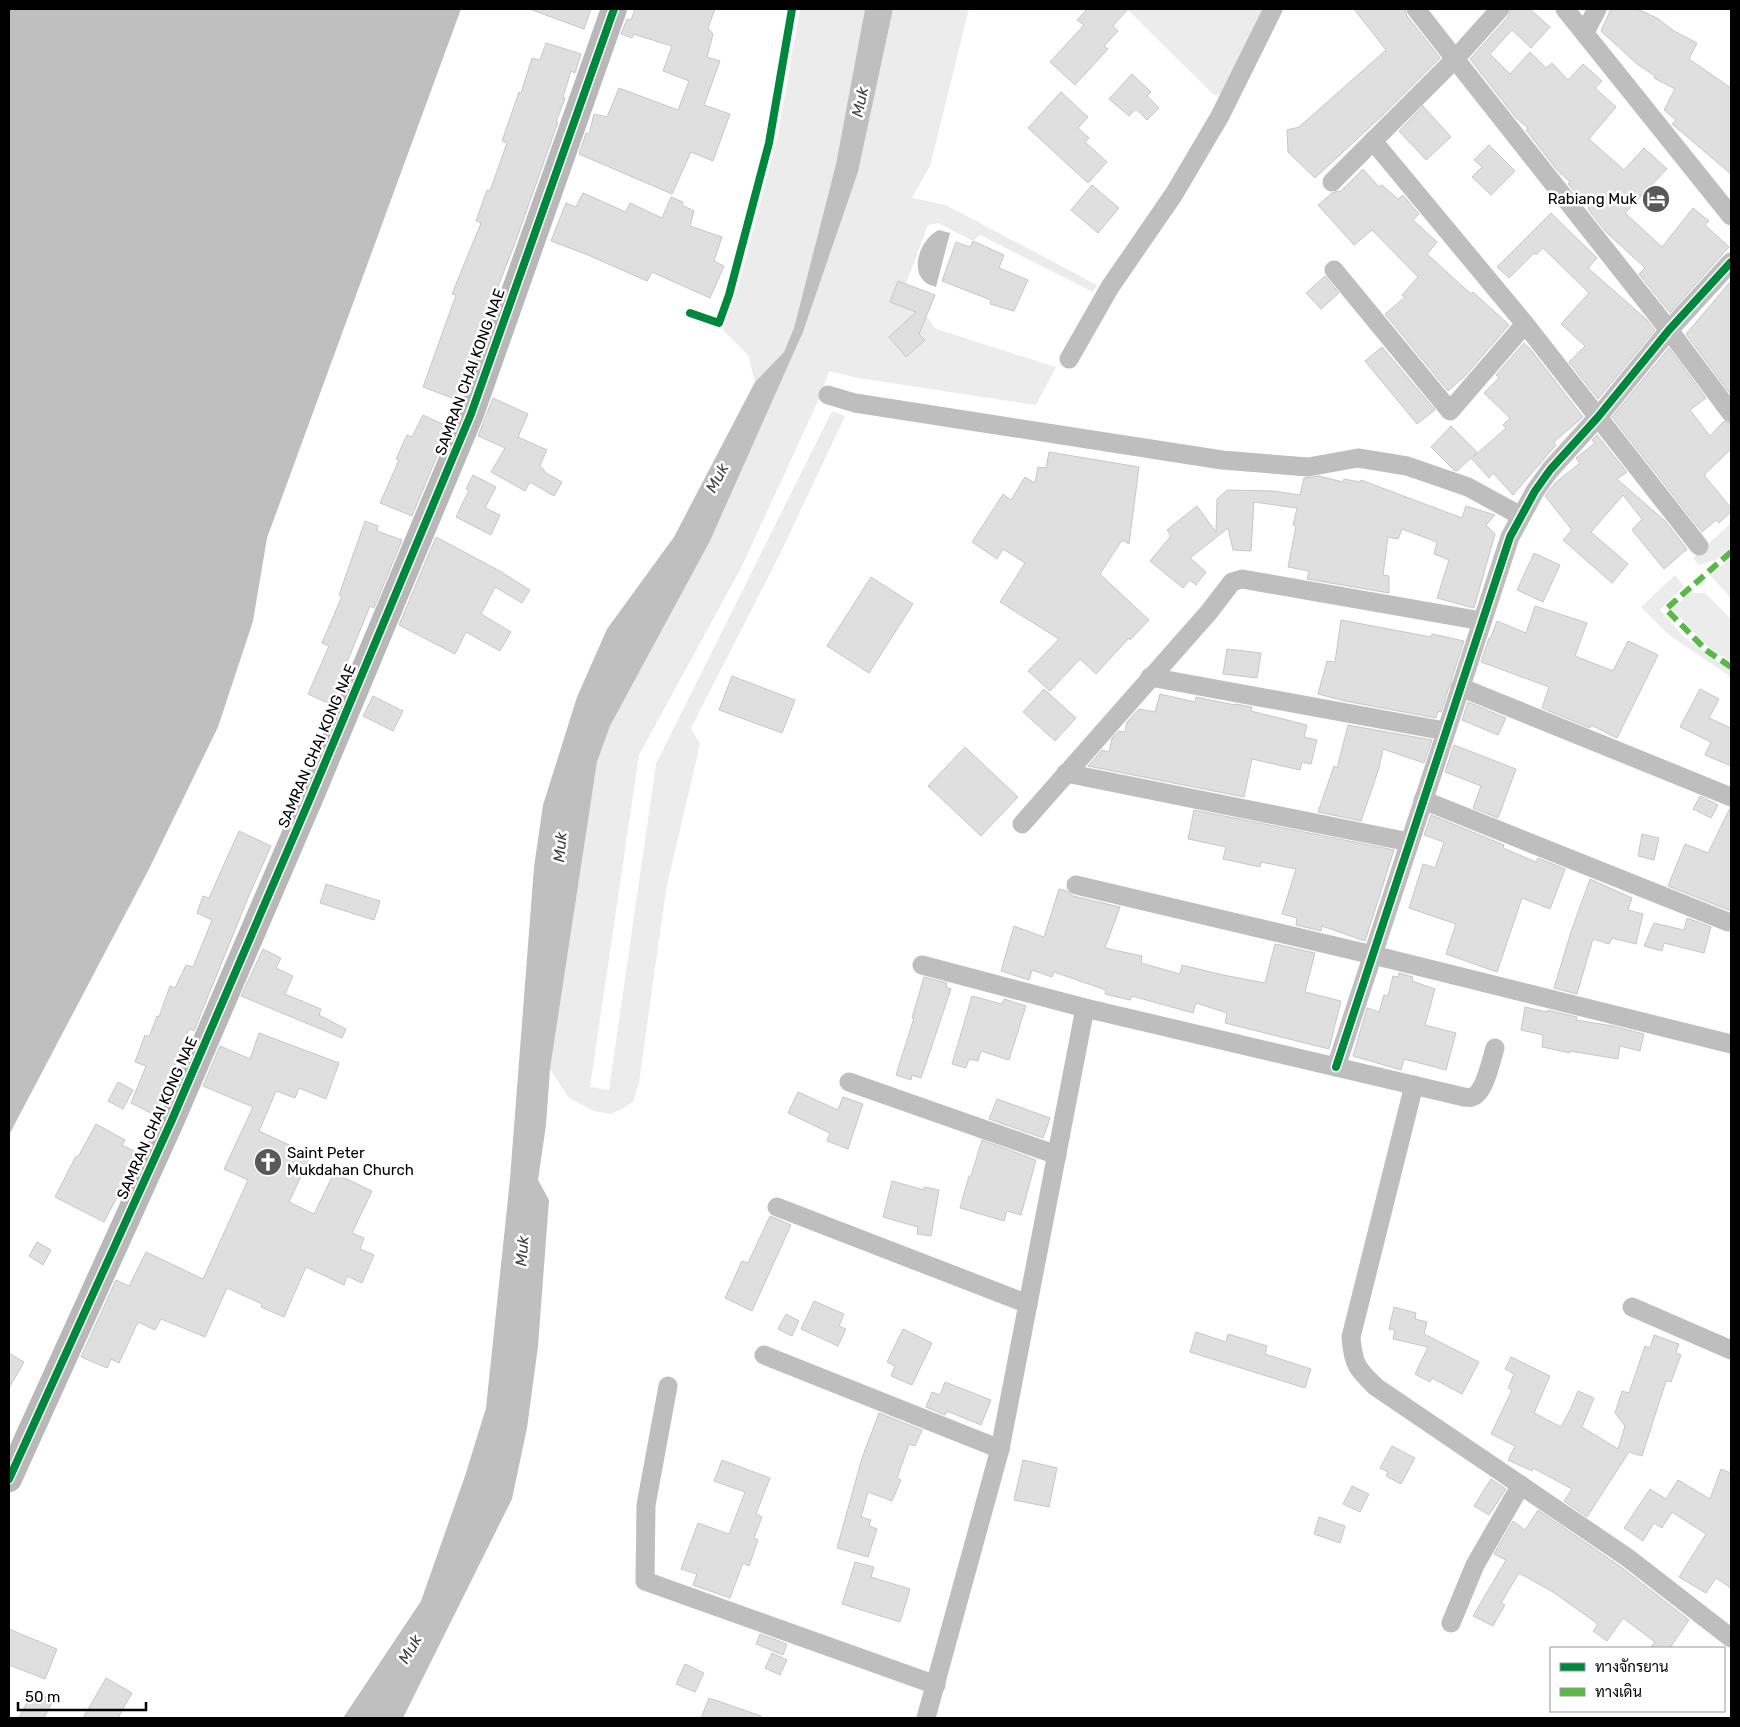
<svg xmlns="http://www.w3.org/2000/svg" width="1740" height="1727" viewBox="0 0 1740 1727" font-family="Rubik,Sarabun,sans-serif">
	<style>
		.green { fill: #ececec }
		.water { fill: #bfbfbf }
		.building { fill: #dfdfdf; stroke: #c7c7c7 }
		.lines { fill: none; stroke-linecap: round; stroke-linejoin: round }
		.street { stroke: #bebebe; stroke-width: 19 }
		.secondary { stroke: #b8b8b8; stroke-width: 26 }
		.quiet { stroke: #58b947; stroke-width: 6; stroke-dasharray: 12 6; stroke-linecap: butt }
		.cycleway-casing { stroke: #fff; stroke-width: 11 }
		.cycleway { stroke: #00873e; stroke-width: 8 }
		.labels { text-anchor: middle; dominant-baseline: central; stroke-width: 5; stroke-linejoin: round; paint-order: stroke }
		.poi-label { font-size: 15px; fill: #000; stroke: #fff; text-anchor: end }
		.street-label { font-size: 15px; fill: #000; stroke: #fff }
		.water-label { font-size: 16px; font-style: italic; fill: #444; stroke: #fff }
	</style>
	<rect width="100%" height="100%" fill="#fff"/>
	<g class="green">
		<path d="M800,9H865L836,164L794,328L784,352L755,382L748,355L723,330L739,284L777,139Z"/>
		<path d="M893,9H969L930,166L912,198L946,205L1097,285L1093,292L980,235L973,241L938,223L928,225L898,305L926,316L936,329L1056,367L1036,405L858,378L829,371L820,397L741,568L639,755L590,1087L609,1090L656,764L832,411L845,416L781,552L691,728L700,744L666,890L639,1083L633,1102L620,1110L610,1114L594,1111L569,1098L550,1069L597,762L610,726L710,541L803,332L858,172Z"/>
		<path d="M1127,9H1262L1221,94L1214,95Z"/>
		<path d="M1731,523V548L1716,560L1699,565L1693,558Z"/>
		<path d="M1731,557V598L1710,575Z"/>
		<path d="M1675,575L1684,586L1660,610L1684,637L1731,671V677L1669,635L1641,607Z"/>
		<path d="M1690,593H1705L1731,619V662L1709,648L1672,609Z"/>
	</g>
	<g class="water">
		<path d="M9,9H461L267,538L253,621L218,727L149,869L9,1135Z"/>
		<path d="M865,9H893L858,172L803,332L710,541L610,726L597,762L550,1069L546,1125L538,1180L549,1200L538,1346L527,1428L512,1499L403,1718H343L421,1601L465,1476L486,1408L510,1179L534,867L543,805L577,697L607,629L674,537L755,382L784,352L794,328L836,164Z"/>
		<path d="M939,230L950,233L936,287C933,286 927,284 925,282C909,268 922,237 939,230Z"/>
	</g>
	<g class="building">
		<path d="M533,9H591L584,29L532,10Z"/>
		<path d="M635,9H715L708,28L713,34L707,57L720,61L704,105L730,114L713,161L691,152L672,194L579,154L586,133L589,134L594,114L607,117L619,88L678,110L689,81L663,71L672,46L633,34L632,38L621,34L627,19L631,20Z"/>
		<path d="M1087,9H1128L1113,26L1118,31L1104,46L1108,49L1075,85L1050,62L1084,25L1077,20Z"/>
		<path d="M1354,9H1405L1407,16L1440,58L1384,114L1315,178L1288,152L1287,130L1299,127L1386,50Z"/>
		<path d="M1511,9H1530L1550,27L1531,48L1512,30L1490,54L1510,74L1530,52L1546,68L1552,63L1568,80L1583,64L1602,81L1595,88L1616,107L1589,139L1624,170L1644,148L1667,169L1625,213L1662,247L1693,208L1709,221L1705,225L1729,247L1670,313L1639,274L1645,268L1606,232L1588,209L1589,208L1568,184L1570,182L1557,170L1526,130L1528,128L1516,118L1470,59L1508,17Z"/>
		<path d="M1611,9H1637L1657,18L1674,31L1697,43L1689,59L1731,88V174L1672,124L1676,120L1664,110L1675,89L1654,78L1655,76L1637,64L1601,31Z"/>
		<path d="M546,43L581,54L575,73L571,71L563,97L565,98L556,122H558L515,243L478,338L481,340L460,401L423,387L456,295L452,294L481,223L476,221L487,190L490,191L507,143L502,141L519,92L521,93L532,58L540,60Z"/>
		<path d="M1132,74L1151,92L1147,96L1159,108L1147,120L1136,109L1129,116L1109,99Z"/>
		<path d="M1061,92L1088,117L1078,128L1089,138L1085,142L1107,162L1088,183L1028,128Z"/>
		<path d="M1423,106L1451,137L1426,160L1399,131Z"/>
		<path d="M1489,145L1515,171L1491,195L1472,177L1482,167L1474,160Z"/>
		<path d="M1363,169L1379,187L1382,185L1398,199L1403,195L1419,214L1413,220L1437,242L1427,254L1471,294L1473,292L1509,325L1465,376L1448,391L1385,314L1405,297L1402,295L1418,277L1372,230L1354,245L1318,205L1332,193L1338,191L1340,192Z"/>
		<path d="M1092,185L1119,208L1098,233L1071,210Z"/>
		<path d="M583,193L626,212L630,203L662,218L671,197L683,202L682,205L694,211L690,226L722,237L714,261L724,266L710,298L652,272L647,281L588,255L551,241L566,203L576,207Z"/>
		<path d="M1551,213L1597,258L1588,268L1646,319L1655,330L1598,399L1569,362L1585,346L1561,324L1589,293L1543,248L1536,255L1534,253L1509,278L1497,267Z"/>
		<path d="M973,241L1004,255L999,268L1028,280L1014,311L990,304L991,300L942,281L956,242L970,247Z"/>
		<path d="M1325,276L1339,293L1321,309L1306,293Z"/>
		<path d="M898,281L935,295L919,334L925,340L906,357L889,337L916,312L890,302Z"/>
		<path d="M1731,281V395L1686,334Z"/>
		<path d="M1524,343L1531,350L1583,417L1554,442L1556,445L1513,495L1493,473L1489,478L1471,458L1457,471L1454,470L1431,447L1451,426L1477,452L1473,457L1506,428L1503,425L1510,418L1484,393L1499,378L1496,375Z"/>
		<path d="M1382,347L1435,410L1417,424L1365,361Z"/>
		<path d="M1669,348L1706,398L1690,410L1710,436L1724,421L1731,424V449L1704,475L1731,508V512L1719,523L1716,520L1702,532L1612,417Z"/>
		<path d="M493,398L528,414L518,437L547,450L540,465L546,473L562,482L554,496L530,482L525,491L491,472L505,448L478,436Z"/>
		<path d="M423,415L449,427L412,516L380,503L399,460L396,459L407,435L412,437Z"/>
		<path d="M1597,435L1627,472L1617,479L1665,521L1687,549L1664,569L1632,530L1642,519L1623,495L1591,532L1628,564L1612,583L1563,540L1572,530L1545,496L1555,483L1580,463L1576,458L1595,443L1592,440Z"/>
		<path d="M1049,452L1139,467L1129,544L1122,540L1100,574L1149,620L1130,640L1129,638L1096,674L1080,659L1050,691L1028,671L1059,639L1000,602L1025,563L1003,549L997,559L972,542L1003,494L1011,500L1025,477L1035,483L1038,467L1046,468Z"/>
		<path d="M473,475L496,487L485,508L500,515L491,535L456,517L469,490L466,489Z"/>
		<path d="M1319,476L1343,482L1344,479L1360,482L1361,480L1462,518L1466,506L1495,515L1486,525L1495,534L1474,608L1437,598L1449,560L1434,554L1437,542L1402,529L1398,539L1388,537L1383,575L1389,576V593L1307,579L1309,571L1288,567L1296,526L1293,525L1297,508L1254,502L1251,551L1233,550L1228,528L1190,558L1206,572L1196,585L1190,580L1183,588L1150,561L1171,536L1167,530L1197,506L1216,532L1217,499L1227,490L1273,491L1300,495L1304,478Z"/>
		<path d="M365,521L378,526L377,531L402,540L374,608L370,606L346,665L349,666L332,705L308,694L329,646L322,643L342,596L339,595Z"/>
		<path d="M436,537L498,570L530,590L522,603L495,587L481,614L511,632L500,651L466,632L455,654L399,625Z"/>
		<path d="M1534,553L1560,565L1543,602L1517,590Z"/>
		<path d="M871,577L913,604L869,673L827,646Z"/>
		<path d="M1535,606L1587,623L1575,656L1613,671L1628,641L1658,655L1617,738L1591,725L1590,728L1542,708L1549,687L1481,662L1489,638L1490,639L1497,621L1526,633Z"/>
		<path d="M1341,620L1431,637L1432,634L1464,641L1441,712L1438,711L1436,718L1345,701L1318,694L1327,661L1335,662Z"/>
		<path d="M1227,649L1261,653L1257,678L1223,674Z"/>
		<path d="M732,676L795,700L782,733L719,710Z"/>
		<path d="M1044,689L1076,718L1055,741L1023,712Z"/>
		<path d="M1700,689L1719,699L1709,718L1731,728V766L1705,755L1711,742L1680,727Z"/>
		<path d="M1160,694L1195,702L1196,697L1235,705V704L1252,707L1251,711L1307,725L1304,737L1317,740L1311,764L1302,762L1300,770L1252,759L1244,797L1088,766L1102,750L1109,752L1112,738L1119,731L1125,732L1127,722L1139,709L1155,712Z"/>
		<path d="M373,696L403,711L393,731L363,716Z"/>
		<path d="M1468,702L1506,718L1498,735L1462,720Z"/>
		<path d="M1348,725L1432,740L1424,763L1383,749L1379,768L1361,821L1318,812L1334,766L1337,768Z"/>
		<path d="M1454,745L1516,769L1498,818L1473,808L1481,786L1445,772Z"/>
		<path d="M965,747L1018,797L981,836L928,786Z"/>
		<path d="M1700,796L1718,805L1711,818L1693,809Z"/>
		<path d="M1730,808H1731V911L1668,886L1685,844L1708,853Z"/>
		<path d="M1194,810L1394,850L1365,941L1322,926L1321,931L1296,925L1297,918L1282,914L1296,869L1261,862L1260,867L1223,859L1226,847L1188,839Z"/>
		<path d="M1431,815L1504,845L1503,848L1536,862L1538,858L1565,869L1550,909L1522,898L1497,972L1446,954L1456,924L1409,908L1423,864L1435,868L1444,842L1424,835Z"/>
		<path d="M239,831L271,846L250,893L194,1031L189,1029L169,1081L171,1082L155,1115L131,1103L146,1066L135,1062L145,1035L149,1037L157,1016L159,1017L170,986L175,988L186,965L193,967L212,920L197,913L203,896L209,898Z"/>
		<path d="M1642,834L1659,838L1654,860L1638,856Z"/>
		<path d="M1590,879L1632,898L1628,910L1643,914L1636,944L1612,938L1609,944L1593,939L1577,994L1554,988L1571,932Z"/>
		<path d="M326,884L380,901L374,920L320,903Z"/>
		<path d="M1059,889L1067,891L1073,896L1120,907L1105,948L1142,956L1141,963L1180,974L1182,965L1223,975L1265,983L1275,944L1315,953L1305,992L1341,1001L1329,1049L1225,1023L1227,1013L1196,1003L1193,1013L1132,996L1130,1000L1105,994L1106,990L1054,972L1052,977L1032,970L1029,980L1001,971L1014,926L1044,937Z"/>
		<path d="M1687,918L1711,927L1704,953L1664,943L1662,951L1644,946L1654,923L1684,930Z"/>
		<path d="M263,949L281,958L276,968L293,976L285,994L321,1009L319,1015L346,1029L342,1038L241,996Z"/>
		<path d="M1399,973L1413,977L1412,981L1435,989L1425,1025L1456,1033L1446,1070L1404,1059L1401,1070L1353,1056L1367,1008L1379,1012L1384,995L1388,996L1393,976L1398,977Z"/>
		<path d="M924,977L947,983L946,987L951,989L921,1078L912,1075L911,1080L896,1075L914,1018H912Z"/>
		<path d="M972,996L1002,1004L1004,999L1026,1006L1009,1060L981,1051L978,1061L969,1059L966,1068L952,1064Z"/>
		<path d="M1525,1007L1547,1012L1548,1010L1577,1017L1576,1020L1613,1026L1644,1034L1640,1051L1620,1046L1618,1059L1570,1051V1053L1542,1047L1543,1035L1521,1030Z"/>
		<path d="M259,1033L339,1063L326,1099L299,1088L295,1098L276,1091L259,1131L311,1155L289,1202L314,1214L334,1173L372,1191L352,1233L364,1238L360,1249L374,1255L362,1283L347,1276L344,1285L306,1267L284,1317L261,1307L262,1304L227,1288L205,1337L161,1319L155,1330L138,1322L119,1363L111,1359L107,1368L81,1357L116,1280L129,1286L146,1252L203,1279L248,1180L224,1169L253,1107L203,1086L220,1046L250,1059Z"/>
		<path d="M118,1082L133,1090L123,1109L108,1101Z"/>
		<path d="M798,1092L838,1110L843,1097L863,1104L848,1149L827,1141L830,1133L788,1113Z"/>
		<path d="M997,1099L1050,1118L1043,1138L989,1119Z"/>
		<path d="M96,1124L125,1140L122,1145L140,1154L128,1180L127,1183L125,1182L104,1222L55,1197L76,1156L78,1157Z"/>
		<path d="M982,1140L1036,1160L1021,1215L1007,1211L1004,1221L960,1208L969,1176H971Z"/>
		<path d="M892,1181L924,1190V1187L939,1190L931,1236L917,1234L918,1227L883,1217Z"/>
		<path d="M770,1216L791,1225L752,1311L725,1298L742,1261L748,1263Z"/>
		<path d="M37,1242L51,1250L43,1265L29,1256Z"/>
		<path d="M814,1301L844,1314L839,1326L846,1329L838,1346L801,1329Z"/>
		<path d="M1394,1307L1416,1313L1415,1319L1427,1322L1424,1334L1479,1362L1462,1394L1432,1378L1430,1382L1415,1374L1428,1347L1393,1339L1395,1330L1389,1329Z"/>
		<path d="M786,1314L799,1321L792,1336L778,1329Z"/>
		<path d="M903,1329L932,1343L912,1385L891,1376L895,1366L887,1362Z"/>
		<path d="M1196,1332L1226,1342L1228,1334L1267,1346L1265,1354L1311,1369L1305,1388L1190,1352Z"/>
		<path d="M1654,1335L1679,1344L1676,1353L1681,1355L1671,1382L1666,1381L1642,1456L1629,1452L1587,1517L1564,1501L1572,1489L1533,1468L1532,1471L1508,1460L1515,1446L1491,1434L1512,1390L1508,1388L1514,1374L1505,1369L1511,1357L1550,1376L1534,1413L1561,1427L1570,1410L1578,1391L1594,1398L1582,1427L1618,1449L1625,1426L1615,1413L1622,1391L1629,1393L1645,1346L1650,1348Z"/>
		<path d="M9,1353L24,1362L9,1388Z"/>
		<path d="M945,1382L991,1400L981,1425L947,1411L945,1415L926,1407L932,1392L940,1395Z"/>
		<path d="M879,1413L922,1430L915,1446L909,1444L897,1478L901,1480L892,1501L868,1492L861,1517L871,1520L869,1526L877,1529L868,1557L837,1548L862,1458Z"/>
		<path d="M1392,1446L1415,1458L1401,1484L1386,1476L1388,1472L1380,1468Z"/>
		<path d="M722,1460L770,1478L756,1514L762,1517L754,1538L758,1540L749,1566L743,1563L730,1598L693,1585L697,1574L681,1569L698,1523L729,1534L745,1492L714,1481Z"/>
		<path d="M1023,1460L1057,1468L1049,1507L1014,1500Z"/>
		<path d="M1721,1469L1731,1473V1588L1716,1578L1706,1593L1679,1577L1706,1534L1672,1512L1662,1528L1654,1523L1643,1541L1624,1528L1650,1489L1666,1499L1678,1480L1710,1499Z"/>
		<path d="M1491,1479L1506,1489L1489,1515L1474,1506Z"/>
		<path d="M1352,1486L1369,1494L1360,1512L1343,1504Z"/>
		<path d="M1538,1510L1621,1567L1689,1620L1670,1648H1650L1655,1642L1623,1618L1607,1641L1593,1631L1598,1624L1553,1592L1519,1573L1501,1603L1505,1605L1493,1626L1473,1616L1506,1560L1494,1554L1513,1521L1525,1530Z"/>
		<path d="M1319,1517L1345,1526L1340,1543L1314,1534Z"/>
		<path d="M855,1562L874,1567L871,1577L910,1589L900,1622L842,1604Z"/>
		<path d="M9,1629L57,1649L45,1679L9,1665Z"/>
		<path d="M760,1634L787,1644L783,1655L756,1644Z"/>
		<path d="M772,1653L787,1660L780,1675L765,1668Z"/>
		<path d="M685,1664L704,1673L695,1692L676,1684Z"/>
		<path d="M106,1678L132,1693L118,1718H83Z"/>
		<path d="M33,1690L53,1701L44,1718H19Z"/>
		<path d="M709,1698L761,1716L760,1718H701Z"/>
	</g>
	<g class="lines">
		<g class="street">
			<path d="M1500,9L1455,59L1669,330L1731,413"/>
			<path d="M1565,9L1731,216"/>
			<path d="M1585,32L1597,9"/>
			<path d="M1373,141L1525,324L1699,546"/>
			<path d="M1332,182L1455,59L1416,9"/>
			<path d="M1334,270L1450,411L1525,324"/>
			<path d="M1069,359L1110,287L1174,194L1220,116L1273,9"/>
			<path d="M828,395L855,403L1222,460L1308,467L1358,458L1407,466L1468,487L1521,516"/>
			<path d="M1150,677L1445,731"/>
			<path d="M1460,687L1731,797"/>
			<path d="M1066,773L1409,842"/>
			<path d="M1423,800L1728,922"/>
			<path d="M1022,824L1209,612L1232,582L1242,579L1482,621"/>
			<path d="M1076,885L1373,955L1731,1044"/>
			<path d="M922,965L1085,1008L1464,1097C1466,1097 1469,1098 1472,1097C1485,1093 1491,1060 1495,1048"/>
			<path d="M1336,1067L1510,537L1535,491L1550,470L1598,417L1669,330L1731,262"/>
			<path d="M849,1082L1057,1155"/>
			<path d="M1414,1085L1351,1337C1353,1364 1357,1369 1376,1387L1628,1558L1731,1638"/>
			<path d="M777,1207L1028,1304"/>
			<path d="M1632,1307L1731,1350"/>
			<path d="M764,1355L1000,1449"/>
			<path d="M668,1386L646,1505L645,1581L936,1685"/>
			<path d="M1451,1623L1475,1565L1521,1485"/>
			<path d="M926,1718L1000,1449L1085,1008"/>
		</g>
		<path class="secondary" d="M9,1479L171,1122L309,801L471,414L614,9"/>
		<path class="quiet" d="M1731,552L1666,609L1706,650L1731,667"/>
		<defs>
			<g id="cycleway">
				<path d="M690,313L719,323L729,295L769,143L792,9"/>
				<path d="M1336,1067L1510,537L1535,491L1550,470L1598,417L1669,330L1731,262"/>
				<path d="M9,1479L171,1122L309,801L471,414L614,9"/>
			</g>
		</defs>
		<use href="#cycleway" class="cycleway-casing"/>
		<use href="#cycleway" class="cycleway"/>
	</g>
	<defs>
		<symbol id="hotel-disc" viewBox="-11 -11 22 22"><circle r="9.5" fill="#595959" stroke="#fff"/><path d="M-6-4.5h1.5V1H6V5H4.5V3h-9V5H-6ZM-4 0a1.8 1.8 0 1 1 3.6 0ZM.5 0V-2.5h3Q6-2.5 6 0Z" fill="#fff"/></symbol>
		<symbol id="church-disc" viewBox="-11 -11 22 22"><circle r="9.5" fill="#595959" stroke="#fff"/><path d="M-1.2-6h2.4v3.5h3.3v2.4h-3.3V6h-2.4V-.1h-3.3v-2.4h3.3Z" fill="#fff"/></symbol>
	</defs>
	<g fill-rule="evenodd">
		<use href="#hotel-disc" x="1640" y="183" width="32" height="32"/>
		<use href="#church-disc" x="252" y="1146" width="32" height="32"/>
	</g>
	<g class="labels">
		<g class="poi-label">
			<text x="1637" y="199">Rabiang Muk</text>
			<text x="287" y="1153" text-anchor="start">Saint Peter<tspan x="287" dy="17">Mukdahan Church</tspan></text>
		</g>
		<g class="street-label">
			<text transform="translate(470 372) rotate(-70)">SAMRAN CHAI KONG NAE</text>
			<text transform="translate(317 746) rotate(-67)">SAMRAN CHAI KONG NAE</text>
			<text transform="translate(157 1118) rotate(-66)">SAMRAN CHAI KONG NAE</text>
		</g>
		<g class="water-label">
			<text transform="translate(860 102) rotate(-78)">Muk</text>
			<text transform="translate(717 478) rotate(-62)">Muk</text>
			<text transform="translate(560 847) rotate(-85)">Muk</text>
			<text transform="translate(522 1251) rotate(-85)">Muk</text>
			<text transform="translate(410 1649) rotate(-60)">Muk</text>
		</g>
	</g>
	<rect width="1740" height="1727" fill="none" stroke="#000000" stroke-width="20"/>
	<rect x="1550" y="1647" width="175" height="65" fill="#ffffff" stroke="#999999"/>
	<rect x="1560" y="1663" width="25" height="8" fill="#00873e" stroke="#999999"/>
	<text x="1595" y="1672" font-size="15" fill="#000000">ทางจักรยาน</text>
	<rect x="1560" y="1688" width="25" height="8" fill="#58b947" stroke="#999999"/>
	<text x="1595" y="1697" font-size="15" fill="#000000">ทางเดิน</text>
	<path d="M18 1702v8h128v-8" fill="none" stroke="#000000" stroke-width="2.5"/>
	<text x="25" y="1702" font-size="15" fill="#000000" stroke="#ffffff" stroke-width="4" paint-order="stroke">50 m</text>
</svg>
